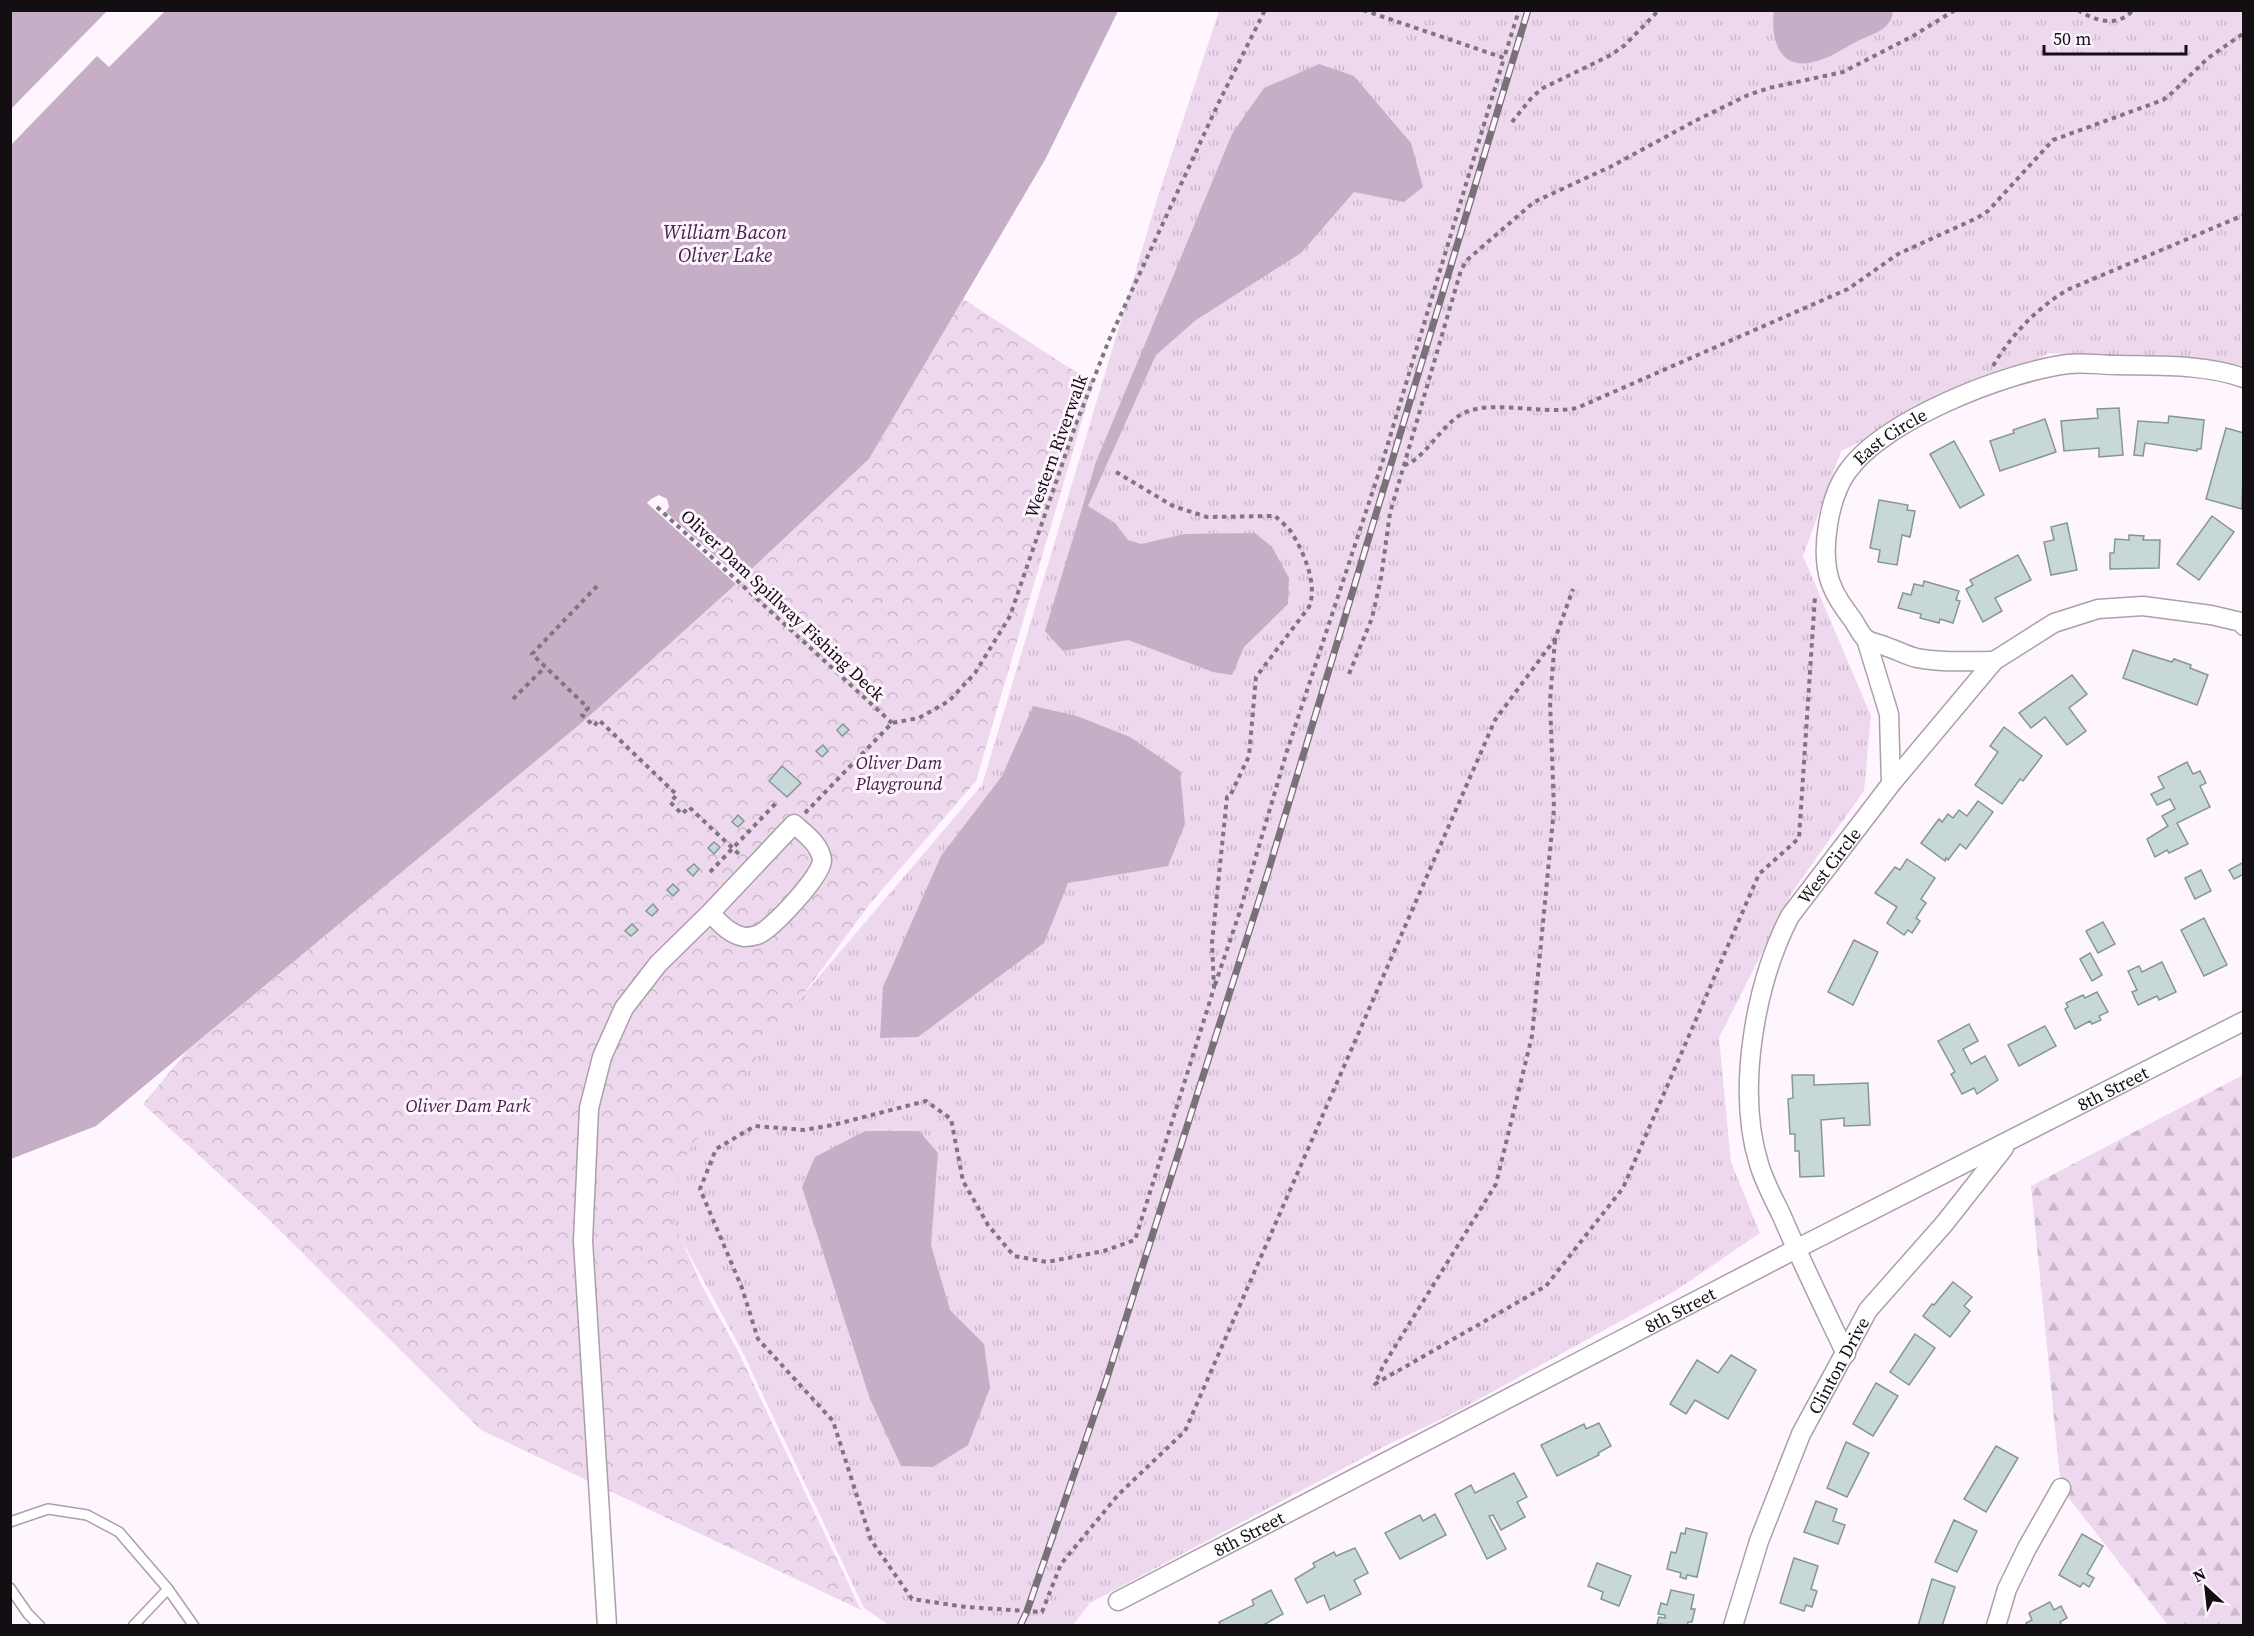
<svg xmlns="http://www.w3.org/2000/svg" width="2254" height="1636" viewBox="0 0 2254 1636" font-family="'Source Serif 4',serif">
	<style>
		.grass { fill: url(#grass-tufts) }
		.forest { fill: url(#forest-firs) }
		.park { fill: url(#park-crowns) }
		.water { fill: #c7aec7 }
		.building { fill: #c8d8d8; stroke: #869696; stroke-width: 1.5 }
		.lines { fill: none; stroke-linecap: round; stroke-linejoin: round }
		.lane-casing { stroke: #a9a0a9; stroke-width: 12 }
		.street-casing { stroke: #a9a0a9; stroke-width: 21 }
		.path { stroke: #7d767d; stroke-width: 4; stroke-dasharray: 4.5 4.5; stroke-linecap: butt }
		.lane { stroke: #fff; stroke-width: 9 }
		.street { stroke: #fff; stroke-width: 18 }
		.rail-casing { stroke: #787278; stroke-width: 7 }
		.rail { stroke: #fef5fe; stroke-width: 4.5; stroke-dasharray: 14; stroke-linecap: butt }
		.labels { text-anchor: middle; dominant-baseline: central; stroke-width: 6; stroke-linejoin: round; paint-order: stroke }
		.street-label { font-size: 18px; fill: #120e12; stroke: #fef5fe }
		.park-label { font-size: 18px; font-style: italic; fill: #432144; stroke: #fef5fe }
		.water-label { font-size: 20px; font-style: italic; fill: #452346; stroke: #fef5fe }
	</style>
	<defs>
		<pattern id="grass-tufts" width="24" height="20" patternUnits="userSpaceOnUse" patternTransform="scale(1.5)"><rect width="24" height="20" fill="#eed8ee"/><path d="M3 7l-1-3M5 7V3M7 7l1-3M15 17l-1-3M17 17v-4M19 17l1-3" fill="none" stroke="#cbb8cb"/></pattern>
		<pattern id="forest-firs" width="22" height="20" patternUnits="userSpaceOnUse" patternTransform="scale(1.5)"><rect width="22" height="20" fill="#eed8ee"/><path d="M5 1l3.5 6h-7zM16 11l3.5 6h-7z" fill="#cbb8cb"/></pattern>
		<pattern id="park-crowns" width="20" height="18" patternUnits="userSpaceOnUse" patternTransform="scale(1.5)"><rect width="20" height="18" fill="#eed8ee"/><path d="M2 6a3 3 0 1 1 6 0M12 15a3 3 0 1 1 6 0" fill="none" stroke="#cbb8cb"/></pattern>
	</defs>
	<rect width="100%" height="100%" fill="#fef5fe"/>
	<path class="grass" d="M1219,11H2243V365L2050,353L1841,451L1803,556L1871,716L1864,791L1793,891L1719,1038L1731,1162L1760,1233L1675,1291L1454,1413L1387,1445L1090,1603L1073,1625L890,1626L864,1608L742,1351L663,1206L707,1108L982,785L1158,196Z"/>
	<path class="forest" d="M2243,1075V1625H2168L2061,1488L2031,1186Z"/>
	<path class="park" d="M963,299L1093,383L976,781L869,905L688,1151L682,1174L666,1205L702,1286L737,1349L861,1610L481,1430L264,1215L143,1104L188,1050L585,720L736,584L869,459Z"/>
	<g class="water">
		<path d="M11,10L107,11L11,109L10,11Z"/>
		<path d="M165,11H1118L1046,158L869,459L741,579L666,512L669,507L667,499L659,495L651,499L647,503L736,584L585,720L96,1126L11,1159V145L97,56L109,67Z"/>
		<path d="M1774,11L1893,10C1893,15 1891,20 1888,24C1882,32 1865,37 1856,42C1842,49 1829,59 1813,62C1779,71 1770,37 1774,11Z"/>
		<path d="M1319,64L1354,76L1411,143L1423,187L1404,202L1354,192L1301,253L1196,320L1156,355L1088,506L1115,523L1128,540L1141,544L1185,534L1255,533L1272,547L1289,578L1288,604L1244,647L1232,675L1213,672L1128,640L1063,651L1045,631L1096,462L1232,134L1264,88Z"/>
		<path d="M1033,706L1077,716L1130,737L1180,771L1185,824L1168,866L1068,883L1044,943L918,1037L880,1038L883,987L941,856L1002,776Z"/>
		<path d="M865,1131H919L938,1153L931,1245L950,1310L984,1344L990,1388L968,1445L933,1467L901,1466L870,1399L802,1187L815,1157Z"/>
	</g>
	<g class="building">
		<path d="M2119,408L2123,455L2099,457V448L2064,451L2061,421L2098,418L2097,409Z"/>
		<path d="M2169,416L2204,420L2201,449H2197V451L2145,443L2143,456L2134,455L2138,421L2168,423Z"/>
		<path d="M2045,419L2056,452L2000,471L1990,441L2014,433L2013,430Z"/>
		<path d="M2226,428L2244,433L2242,509L2206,499Z"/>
		<path d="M1954,441L1984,495L1960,508L1930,454Z"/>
		<path d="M1879,500L1908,505L1907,510L1915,511L1910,537L1902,535L1897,565L1878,562L1880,550L1870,548Z"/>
		<path d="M2212,516L2234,532L2199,580L2177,564Z"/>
		<path d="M2067,523L2077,570L2051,575L2044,542L2054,540L2051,527Z"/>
		<path d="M2129,535L2144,536L2143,540H2160L2159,568L2110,569V553H2114L2115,539L2129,540Z"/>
		<path d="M2018,555L2031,580L1995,598L2002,611L1983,622L1966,589L1973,585L1970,580Z"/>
		<path d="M1924,581L1959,591L1956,600L1960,601L1953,623L1940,619L1939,623L1920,618L1921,614L1898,608L1903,593L1911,595L1914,584L1923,586Z"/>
		<path d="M2133,650L2172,662L2174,659L2191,665L2190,668L2208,675L2197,705L2123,678Z"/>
		<path d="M2072,675L2087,694L2069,708L2086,731L2067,745L2045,717L2031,728L2019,713Z"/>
		<path d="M843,724L849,730L842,736L837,730Z"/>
		<path d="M2004,727L2042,756L2023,781L2020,779L2002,804L1975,785L1998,752L1990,746Z"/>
		<path d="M823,745L828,751L822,757L816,751Z"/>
		<path d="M2187,762L2193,774L2200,771L2206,783L2200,786L2210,807L2177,823L2188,844L2169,853L2167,850L2155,857L2147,839L2168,826L2162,816L2175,809L2170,799L2157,805L2151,794L2164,788L2158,777Z"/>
		<path d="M782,766L801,783L787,797L769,781Z"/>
		<path d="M1978,801L1993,812L1966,849L1960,844L1948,860L1946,858L1945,861L1921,843L1939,819L1942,822L1948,814L1953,818L1959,810L1967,816Z"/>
		<path d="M738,815L744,821L738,827L732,822Z"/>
		<path d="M714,842L720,847L714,854L708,848Z"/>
		<path d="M1907,859L1935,878L1921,899L1926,903L1916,918L1920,921L1912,933L1908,930L1904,935L1887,923L1897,907L1875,893L1895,867L1900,870Z"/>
		<path d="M2244,862V874L2234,879L2229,870Z"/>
		<path d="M694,864L699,869L693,876L687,870Z"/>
		<path d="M2201,870L2211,891L2195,899L2185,878Z"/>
		<path d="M673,884L679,890L673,896L667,890Z"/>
		<path d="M653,904L658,910L652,916L646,911Z"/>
		<path d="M2204,918L2227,965L2204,976L2181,930Z"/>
		<path d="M2103,922L2115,944L2098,953L2086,931Z"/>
		<path d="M632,924L638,930L631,936L625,931Z"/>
		<path d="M1854,940L1878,952L1853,1005L1828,992Z"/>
		<path d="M2090,953L2102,975L2092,981L2080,959Z"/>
		<path d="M2162,962L2176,992L2159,1000L2157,996L2138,1005L2132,992L2137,990L2128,971L2139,966L2142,972Z"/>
		<path d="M2097,992L2108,1012L2099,1016L2101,1020L2092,1024L2090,1021L2075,1029L2065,1009L2068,1007L2066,1003L2083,995L2085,998Z"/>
		<path d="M1969,1024L1978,1041L1963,1049L1971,1064L1985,1056L1998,1080L1977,1094L1974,1088L1962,1094L1951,1074L1955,1072L1938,1041Z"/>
		<path d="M2045,1026L2056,1046L2019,1066L2008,1045Z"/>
		<path d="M1792,1075H1814V1085L1868,1083L1870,1125L1844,1126V1118L1821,1120L1824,1176L1800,1177L1799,1151H1795V1134H1790L1788,1099L1793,1098Z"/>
		<path d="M1953,1282L1972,1297L1964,1306L1970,1311L1950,1337L1923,1316L1932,1304L1934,1305Z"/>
		<path d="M1915,1334L1935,1348L1909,1385L1890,1372Z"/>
		<path d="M1731,1355L1756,1370L1728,1419L1695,1400L1686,1414L1670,1404L1697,1360L1718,1373Z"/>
		<path d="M1876,1383L1898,1396L1873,1436L1853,1424Z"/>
		<path d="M1599,1423L1611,1446L1598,1453L1599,1455L1557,1476L1541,1445L1584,1424L1586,1429Z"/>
		<path d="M1846,1442L1869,1453L1847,1497L1827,1488Z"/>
		<path d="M1996,1446L2018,1458L1986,1512L1964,1499Z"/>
		<path d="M1514,1473L1527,1497L1517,1502L1525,1517L1501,1530L1493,1515L1489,1516L1506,1549L1487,1559L1455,1494L1471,1485L1475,1493Z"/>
		<path d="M1816,1501L1837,1509L1833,1521L1845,1525L1838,1544L1804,1532Z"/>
		<path d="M1435,1514L1446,1535L1400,1559L1385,1533L1420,1515L1423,1521Z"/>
		<path d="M1954,1520L1977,1531L1957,1572L1935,1562Z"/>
		<path d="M1686,1528L1707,1533L1697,1577L1687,1575L1686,1579L1680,1577L1681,1573L1667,1569L1671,1552L1676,1553L1681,1533L1685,1534Z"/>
		<path d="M2082,1534L2103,1546L2087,1574L2094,1578L2089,1587L2083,1583L2080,1587L2059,1575Z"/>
		<path d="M1355,1548L1368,1573L1354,1580L1361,1594L1330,1610L1324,1595L1307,1603L1295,1579L1315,1567L1313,1563L1334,1552L1336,1556Z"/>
		<path d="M1794,1558L1818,1566L1811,1589L1817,1591L1812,1607L1806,1605L1804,1611L1780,1603Z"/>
		<path d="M1597,1563L1631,1576L1619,1606L1601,1599L1603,1592L1588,1586Z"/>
		<path d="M1932,1579L1955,1587L1942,1626H1918Z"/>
		<path d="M1271,1590L1283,1614L1265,1624L1266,1626H1221L1219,1622L1254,1605L1252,1600Z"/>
		<path d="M1671,1590L1694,1595L1691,1609H1695L1692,1622H1688L1687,1626L1657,1624L1659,1617L1665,1618V1615L1658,1614L1661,1603L1667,1605Z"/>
		<path d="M2050,1602L2054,1610L2061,1606L2067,1618L2060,1622L2062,1626H2028L2026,1623L2032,1620L2029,1613Z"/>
	</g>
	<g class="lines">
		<defs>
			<g id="lane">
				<path d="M10,1522L48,1509L87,1515L119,1532L168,1589"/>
				<path d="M10,1588L28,1614L40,1626"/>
				<path d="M133,1626L168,1589L194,1626"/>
			</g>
			<g id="street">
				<path d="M1866,639L1889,714L1891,784"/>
				<path id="s1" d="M1994,661C1969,661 1942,663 1917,658C1907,656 1897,650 1887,647C1881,644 1871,643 1866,639C1861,635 1857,626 1853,620C1844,608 1835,596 1830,581C1820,550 1829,498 1847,472C1883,420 2006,372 2068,364C2084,362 2101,365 2118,365C2159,366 2204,364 2244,378"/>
				<path id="s2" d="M1846,1354C1824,1308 1801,1261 1781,1214C1773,1198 1764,1181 1759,1164C1736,1090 1755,984 1790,916L1891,784L1994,661L2054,623L2098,609L2143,606L2211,615L2241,622L2244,626"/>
				<path id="s3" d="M1118,1601L1796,1249L2244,1021"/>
				<path d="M607,1626L583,1241L589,1108L602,1057L624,1008L658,964L710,913L794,824C805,834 820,844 822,860C824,873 771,931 757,935C754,936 747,937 744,937C729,934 720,923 710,913"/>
				<path id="s4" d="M1733,1626L1759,1541L1801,1434L1868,1310L1944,1224L2004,1148"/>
				<path d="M1996,1626L2007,1589L2027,1548L2061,1488"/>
			</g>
		</defs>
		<use href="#lane" class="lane-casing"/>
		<use href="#street" class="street-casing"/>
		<g class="path">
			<path d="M1363,10L1504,58L1519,10"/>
			<path d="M2078,10C2095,21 2118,28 2133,10"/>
			<path d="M1512,122L1532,97L1543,88L1611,55L1625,45L1659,10"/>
			<path d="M1993,366C2012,334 2035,310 2067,290L2244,215"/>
			<path d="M1404,465C1423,462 1443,421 1466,412C1496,400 1542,415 1577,408L1848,289L1898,254L1977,218L1988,211L2053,140L2163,100L2173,92L2208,58L2244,33"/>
			<path d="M1116,472L1173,506L1207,517L1275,516C1280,521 1288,527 1292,533C1304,553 1318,585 1309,607L1256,677L1249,756L1230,796L1227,797L1212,943L1214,988L1135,1240L1104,1251L1047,1262L1014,1256L988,1225L963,1181L951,1119L926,1101L833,1125L804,1130L755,1126L716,1149L700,1189L742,1288L758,1339L833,1421L871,1540L912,1599L966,1607L1042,1612L1061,1564L1118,1495L1185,1431L1495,720L1555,639L1573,589"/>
			<path d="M657,507L892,723"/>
			<path d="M597,586L532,654L588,708L582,715L594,726L599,720L677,795L670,802L682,814L689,807L741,856"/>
			<path d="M1555,640L1550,700L1554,809L1532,1036L1496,1184L1383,1366L1375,1384L1546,1286L1623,1188L1759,874L1799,838L1815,596"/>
			<path d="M1349,674L1372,618L1381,578L1390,513L1461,270L1467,260L1534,202L1612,166L1695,121L1748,95L1769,88L1843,72L1913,36L1955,10"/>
			<path d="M513,699L545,667"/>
			<path d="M805,813L892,723L919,718L949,701L975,673L1010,616L1076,424L1109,340L1219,102L1265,10"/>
			<path d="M710,872L778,801"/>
			<path d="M1215,985L1239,914L1287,751L1383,460L1504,58"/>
		</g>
		<use href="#lane" class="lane"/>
		<use href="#street" class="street"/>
		<defs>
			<path id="rail" d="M1020,1626L1027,1611L1106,1381L1268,872L1528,10"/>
		</defs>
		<use href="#rail" class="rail-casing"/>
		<use href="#rail" class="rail"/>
	</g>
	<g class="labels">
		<g class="street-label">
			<text stroke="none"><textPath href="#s1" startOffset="370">East Circle</textPath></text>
			<text transform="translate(1056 446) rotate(-70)">Western Riverwalk</text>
			<text transform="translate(783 605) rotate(43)">Oliver Dam Spillway Fishing Deck</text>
			<text stroke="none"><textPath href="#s2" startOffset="528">West Circle</textPath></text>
			<text stroke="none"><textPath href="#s3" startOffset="1119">8th Street</textPath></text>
			<text stroke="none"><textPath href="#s3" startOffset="633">8th Street</textPath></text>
			<text stroke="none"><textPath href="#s4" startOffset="282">Clinton Drive</textPath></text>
			<text stroke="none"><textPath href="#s3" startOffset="147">8th Street</textPath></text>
		</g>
		<g class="park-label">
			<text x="899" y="762">Oliver Dam<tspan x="899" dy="21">Playground</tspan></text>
			<text x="468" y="1105">Oliver Dam Park</text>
		</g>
		<g class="water-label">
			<text x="725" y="232">William Bacon<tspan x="725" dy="23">Oliver Lake</tspan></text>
		</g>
	</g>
	<rect width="2254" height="1636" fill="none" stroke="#120e12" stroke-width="24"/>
	<g transform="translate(2206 1588) rotate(333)" stroke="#fef5fe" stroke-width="4.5" paint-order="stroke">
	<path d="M0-4.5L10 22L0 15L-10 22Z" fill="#120e12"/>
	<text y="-9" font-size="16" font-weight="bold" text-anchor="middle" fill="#120e12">N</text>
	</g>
	<path d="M2044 45v9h142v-9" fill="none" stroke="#120e12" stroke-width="3"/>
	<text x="2053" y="45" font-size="18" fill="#120e12" stroke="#fef5fe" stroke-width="4.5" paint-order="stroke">50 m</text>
</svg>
